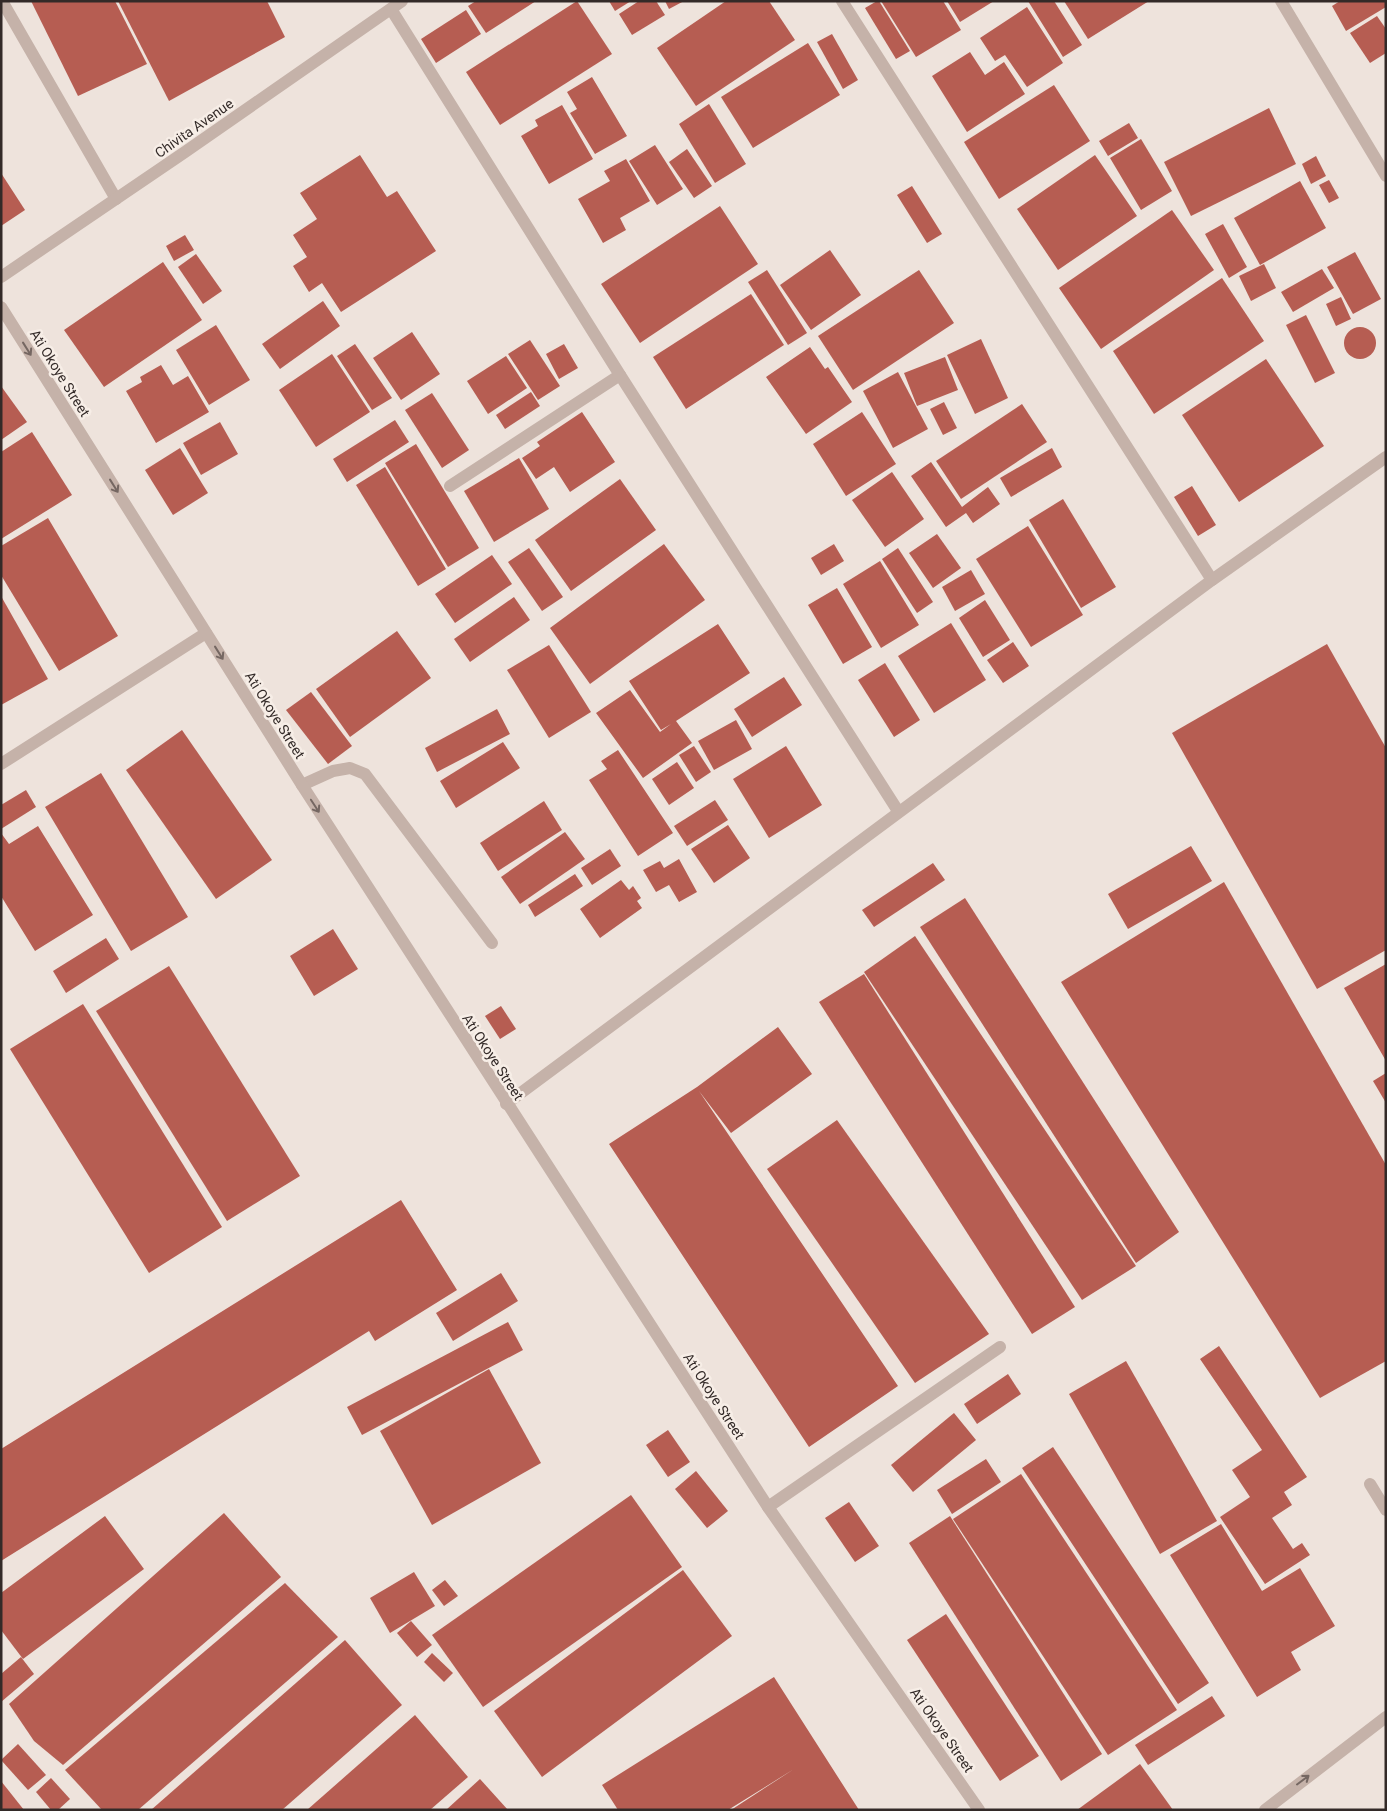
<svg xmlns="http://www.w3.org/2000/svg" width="1387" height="1811" viewBox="0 0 1387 1811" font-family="Roboto,sans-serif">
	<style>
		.building { fill: #b65d52 }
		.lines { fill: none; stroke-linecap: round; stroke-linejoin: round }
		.service { stroke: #c5b2a9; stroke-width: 12 }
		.minor { stroke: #c5b2a9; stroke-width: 12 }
		.tertiary { stroke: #c5b2a9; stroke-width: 12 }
		.oneway { stroke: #756762 }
		.labels { text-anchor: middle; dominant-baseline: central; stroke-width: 5; stroke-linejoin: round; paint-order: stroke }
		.street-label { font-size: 14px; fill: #332a28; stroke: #f7eee7 }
	</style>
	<rect width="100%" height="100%" fill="#eee3dc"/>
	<g class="building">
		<path d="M31,1H115L147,64L78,96Z"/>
		<path d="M118,1H267L285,37L169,101Z"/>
		<path d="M476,1H536L486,33L468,6Z"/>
		<path d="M577,1L612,54L500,125L466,72Z"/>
		<path d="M609,1H631L615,11Z"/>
		<path d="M639,1H656L665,15L632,35L619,14Z"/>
		<path d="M665,1H684L669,9Z"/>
		<path d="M726,1H769L795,40L696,106L657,48Z"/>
		<path d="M877,1H879L910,51L896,59L865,8Z"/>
		<path d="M881,1H943L961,30L916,57Z"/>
		<path d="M947,1H994L960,22Z"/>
		<path d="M1028,1H1054L1082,45L1063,57Z"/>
		<path d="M1064,1H1149L1088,39Z"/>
		<path d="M1340,1H1386V7L1346,31L1332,6Z"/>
		<path d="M1027,7L1063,63L1027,87L1005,55L995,61L980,38Z"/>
		<path d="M466,10L481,34L436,63L421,39Z"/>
		<path d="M1377,16L1386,29V53L1370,63L1350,33Z"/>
		<path d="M832,34L858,80L843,89L817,42Z"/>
		<path d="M808,43L840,95L753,148L721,97Z"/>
		<path d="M970,52L985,75L1004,62L1025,94L967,132L932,76Z"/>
		<path d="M592,77L627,136L595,154L570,113L577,109L567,92Z"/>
		<path d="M1054,85L1090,141L999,199L964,142Z"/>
		<path d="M709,104L746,164L715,183L679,124Z"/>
		<path d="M562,105L593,159L549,184L521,136L538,126L535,120Z"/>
		<path d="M1269,108L1296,164L1191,216L1164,162Z"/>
		<path d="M1129,123L1138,138L1108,156L1099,141Z"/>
		<path d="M1141,139L1172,191L1141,210L1110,158Z"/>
		<path d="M655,145L683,189L657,205L629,161Z"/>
		<path d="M687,149L712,186L694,198L669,162Z"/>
		<path d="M360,155L387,197L397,191L436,251L341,312L322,283L309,292L293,266L307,257L293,235L317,219L300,193Z"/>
		<path d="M1095,155L1137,216L1058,270L1017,209Z"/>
		<path d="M1316,156L1326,176L1311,184L1302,164Z"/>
		<path d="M626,159L650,201L620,218L626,230L603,243L578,199L610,181L604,171Z"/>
		<path d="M1,173L25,210L1,226Z"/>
		<path d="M1329,180L1339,198L1329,203L1319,185Z"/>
		<path d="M1300,181L1326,228L1260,265L1234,218Z"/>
		<path d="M912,186L942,234L927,243L897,195Z"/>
		<path d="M720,206L758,264L640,343L601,284Z"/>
		<path d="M1172,210L1214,270L1101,349L1059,288Z"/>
		<path d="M1223,224L1247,267L1229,278L1205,234Z"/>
		<path d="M185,235L194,250L174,261L166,246Z"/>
		<path d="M830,250L861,295L811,330L780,285Z"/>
		<path d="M1355,252L1381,299L1353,314L1327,267Z"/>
		<path d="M196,254L222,291L203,304L178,267Z"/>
		<path d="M163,262L202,320L104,387L64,330Z"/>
		<path d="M1264,264L1276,288L1251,301L1239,276Z"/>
		<path d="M1322,269L1334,288L1293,312L1281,292Z"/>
		<path d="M767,270L807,333L788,345L748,282Z"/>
		<path d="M919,270L954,323L853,390L818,336Z"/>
		<path d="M1222,278L1264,341L1154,414L1113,351Z"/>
		<path d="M751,294L784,345L686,409L653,357Z"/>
		<path d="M1341,297L1351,319L1336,326L1326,304Z"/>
		<path d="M323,301L340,326L280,369L262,344Z"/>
		<path d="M1306,315L1335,373L1315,383L1286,325Z"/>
		<path d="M216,325L250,380L209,405L176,350Z"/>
		<circle cx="1360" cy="343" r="16"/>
		<path d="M412,332L440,374L401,400L373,358Z"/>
		<path d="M981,339L1008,398L975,414L947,355Z"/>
		<path d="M530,340L560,386L538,400L508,354Z"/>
		<path d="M355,344L392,398L372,410L337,356Z"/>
		<path d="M564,344L578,368L559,379L546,354Z"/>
		<path d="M810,347L825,369L828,367L852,402L806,434L766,377Z"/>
		<path d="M332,354L370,412L316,447L279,390Z"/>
		<path d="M506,356L527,388L488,414L467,381Z"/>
		<path d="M945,357L958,390L917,406L904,373Z"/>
		<path d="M1266,359L1324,446L1239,502L1182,415Z"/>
		<path d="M161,365L173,385L188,376L209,412L156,443L126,391L142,382L140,377Z"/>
		<path d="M898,372L928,429L893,448L863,391Z"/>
		<path d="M1,386L27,422L1,440Z"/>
		<path d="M531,392L540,406L505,429L496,415Z"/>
		<path d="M432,393L469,450L442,468L405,410Z"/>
		<path d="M944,402L957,428L943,435L930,409Z"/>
		<path d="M1022,404L1047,442L961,499L936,461Z"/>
		<path d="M582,412L615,462L570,492L554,467L536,479L522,458L540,446L537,442Z"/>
		<path d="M862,412L896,464L846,496L813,444Z"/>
		<path d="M395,420L409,442L347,482L333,459Z"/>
		<path d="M220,422L238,454L201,475L183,443Z"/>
		<path d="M32,432L72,495L1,539V452Z"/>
		<path d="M416,444L479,548L448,567L385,463Z"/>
		<path d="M180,448L208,493L173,515L145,470Z"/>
		<path d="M1052,448L1062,467L1011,497L1000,478Z"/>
		<path d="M519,458L549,509L494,542L464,491Z"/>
		<path d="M931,462L962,507L988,487L1000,504L973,523L966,513L946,527L911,476Z"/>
		<path d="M385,467L446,569L418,586L356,485Z"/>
		<path d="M892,472L924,519L885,547L852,500Z"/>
		<path d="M620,479L656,530L571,591L535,540Z"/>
		<path d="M1192,486L1216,525L1198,536L1174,497Z"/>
		<path d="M1063,499L1116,587L1081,608L1029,520Z"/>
		<path d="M48,518L118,636L59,671L1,575V546Z"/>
		<path d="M1028,526L1083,615L1031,647L976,559Z"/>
		<path d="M937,534L961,568L933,588L909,553Z"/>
		<path d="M664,544L705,600L590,684L550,628Z"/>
		<path d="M834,544L844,561L821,575L811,558Z"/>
		<path d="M529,548L563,597L542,611L508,562Z"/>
		<path d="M898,548L933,602L917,613L882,559Z"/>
		<path d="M492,555L512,584L455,623L435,594Z"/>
		<path d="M880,561L919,625L881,648L843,584Z"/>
		<path d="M971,570L985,594L955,611L942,587Z"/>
		<path d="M837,588L872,647L843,664L808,605Z"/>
		<path d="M1,596L48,679L1,705Z"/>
		<path d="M514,597L530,620L470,662L454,639Z"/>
		<path d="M985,600L1010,640L983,657L959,618Z"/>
		<path d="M951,623L986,680L934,713L898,656Z"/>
		<path d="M718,624L750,673L676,721L692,743L643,778L596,713L630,690L660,732L671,724L661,730L629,681Z"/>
		<path d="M397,631L431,678L350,737L316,689Z"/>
		<path d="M1013,642L1029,666L1003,683L987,660Z"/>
		<path d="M1327,644L1386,748V950L1317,989L1172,733Z"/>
		<path d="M549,645L591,712L549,738L507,670Z"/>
		<path d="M885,663L920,720L894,737L858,680Z"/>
		<path d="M784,677L802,705L752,737L734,709Z"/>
		<path d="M311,692L352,746L328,764L286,710Z"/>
		<path d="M497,709L510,734L437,772L425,748Z"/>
		<path d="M736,720L752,749L714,770L698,741Z"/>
		<path d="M182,730L272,860L216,899L126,770Z"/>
		<path d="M503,742L520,768L456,808L440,781Z"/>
		<path d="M694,746L711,772L696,782L679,755Z"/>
		<path d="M786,746L822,805L769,838L733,779Z"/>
		<path d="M618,750L673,833L638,856L589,780L607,769L601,761Z"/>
		<path d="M677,762L694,788L669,805L652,779Z"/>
		<path d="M101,773L188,917L131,951L45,807Z"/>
		<path d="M26,790L36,807L1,829V805Z"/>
		<path d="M715,800L728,820L687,846L674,826Z"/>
		<path d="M544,801L562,830L498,871L480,843Z"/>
		<path d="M728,825L750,858L714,883L691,849Z"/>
		<path d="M38,826L93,915L35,951L1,896V833L9,844Z"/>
		<path d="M565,832L585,859L520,904L501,877Z"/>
		<path d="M1191,846L1212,881L1128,929L1108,894Z"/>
		<path d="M610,849L621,866L592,885L581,868Z"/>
		<path d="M679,859L697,892L679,902L669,885L656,892L643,870L660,861L664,868Z"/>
		<path d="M933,863L945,880L874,927L862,910Z"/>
		<path d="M575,874L583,886L535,917L528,905Z"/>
		<path d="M621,880L629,890L633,886L641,898L637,901L642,908L600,938L580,909Z"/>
		<path d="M1224,882L1386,1165V1361L1320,1398L1061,982Z"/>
		<path d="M965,898L1179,1232L1136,1263L920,927Z"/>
		<path d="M333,929L358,969L314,996L290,956Z"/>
		<path d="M915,936L1136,1266L1082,1300L864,972Z"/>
		<path d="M106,938L119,959L66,993L53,971Z"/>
		<path d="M1386,964V1061L1344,988Z"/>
		<path d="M169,966L300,1176L227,1221L96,1011Z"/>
		<path d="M864,974L1075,1307L1032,1334L819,1002Z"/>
		<path d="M83,1004L222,1227L149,1273L10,1049Z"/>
		<path d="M501,1006L516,1029L500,1039L485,1016Z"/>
		<path d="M778,1027L812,1074L731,1133L699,1091L898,1386L809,1447L609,1144L697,1087Z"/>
		<path d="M1386,1073V1103L1373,1081Z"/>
		<path d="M837,1120L989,1334L915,1383L767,1169Z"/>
		<path d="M401,1200L457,1290L375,1341L369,1331L1,1561V1449Z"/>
		<path d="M501,1273L518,1301L453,1341L436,1313Z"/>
		<path d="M508,1322L523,1350L362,1435L347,1407Z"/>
		<path d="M1219,1346L1307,1477L1284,1492L1292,1505L1272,1518L1293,1549L1302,1543L1310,1555L1265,1584L1220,1517L1250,1497L1232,1470L1262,1450L1200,1359Z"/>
		<path d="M1126,1361L1217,1521L1160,1554L1069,1394Z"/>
		<path d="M489,1369L541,1463L432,1525L380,1431Z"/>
		<path d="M1008,1374L1021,1394L977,1424L964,1404Z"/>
		<path d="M954,1413L976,1440L913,1492L891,1465Z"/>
		<path d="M668,1430L690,1462L668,1477L646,1445Z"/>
		<path d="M1053,1447L1209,1683L1178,1704L1022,1468Z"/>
		<path d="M986,1459L1001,1482L952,1514L937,1490Z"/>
		<path d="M696,1471L728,1511L707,1528L675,1489Z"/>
		<path d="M1021,1474L1177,1710L1108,1755L953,1519Z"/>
		<path d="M631,1495L682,1567L483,1707L432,1635Z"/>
		<path d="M849,1502L879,1546L855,1562L825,1518Z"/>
		<path d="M224,1513L281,1577L63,1765L34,1741L9,1704Z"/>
		<path d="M105,1516L144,1569L23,1659L1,1630V1593Z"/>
		<path d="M950,1516L1102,1754L1061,1781L909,1543Z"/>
		<path d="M1221,1524L1262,1591L1300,1568L1335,1626L1291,1652L1301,1670L1257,1697L1170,1555Z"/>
		<path d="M683,1570L732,1636L542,1777L494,1711Z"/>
		<path d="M414,1572L435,1606L390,1633L370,1598Z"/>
		<path d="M445,1580L458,1596L444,1606L432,1590Z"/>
		<path d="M285,1583L338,1637L138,1810H102L65,1770Z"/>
		<path d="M946,1614L1039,1756L1000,1781L907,1640Z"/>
		<path d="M411,1621L432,1645L417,1657L397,1633Z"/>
		<path d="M345,1640L402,1705L282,1810H151Z"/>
		<path d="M432,1653L453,1673L444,1682L424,1662Z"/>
		<path d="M21,1657L34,1674L1,1702V1674Z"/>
		<path d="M774,1677L859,1810H731L794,1769L728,1810H618L602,1785Z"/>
		<path d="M1212,1696L1225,1716L1148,1765L1135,1745Z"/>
		<path d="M415,1715L468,1777L430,1810H307Z"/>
		<path d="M18,1744L46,1775L28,1790L1,1760Z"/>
		<path d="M1140,1764L1173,1810H1077Z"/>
		<path d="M51,1778L70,1799L58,1810H51L36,1792Z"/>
		<path d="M480,1779L508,1810H446Z"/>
		<path d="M1,1781L24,1810H1Z"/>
	</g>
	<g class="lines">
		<g class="service">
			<path d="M2,1L116,199"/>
			<path d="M450,486L620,375"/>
			<path d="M302,785L333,771L350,768L365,774L492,943"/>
			<path d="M1370,1484L1386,1510"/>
			<path d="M768,1507L1000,1347"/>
		</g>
		<g class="minor">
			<path d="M842,1L1212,580"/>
			<path d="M1281,1L1386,176"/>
			<path d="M391,9L620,375L898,811"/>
			<path d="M1,277L185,152L402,1"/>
			<path d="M1,764L206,633"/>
			<path d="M506,1104L1212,580L1386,457"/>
		</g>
		<g class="tertiary">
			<path d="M1,307L302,785L768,1507L979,1810"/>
			<path d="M1265,1810L1386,1717"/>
		</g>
	</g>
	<defs><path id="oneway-shaft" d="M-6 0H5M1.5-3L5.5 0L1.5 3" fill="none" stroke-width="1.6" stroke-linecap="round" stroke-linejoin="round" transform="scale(1.25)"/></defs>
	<g class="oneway">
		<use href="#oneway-shaft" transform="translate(27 349) rotate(58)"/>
		<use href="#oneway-shaft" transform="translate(114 486) rotate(58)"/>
		<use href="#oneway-shaft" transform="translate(219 653) rotate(58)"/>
		<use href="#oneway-shaft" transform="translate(315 806) rotate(57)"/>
		<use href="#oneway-shaft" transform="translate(1303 1780) rotate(-37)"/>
	</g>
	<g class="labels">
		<g class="street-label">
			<text transform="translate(194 128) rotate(-35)">Chivita Avenue</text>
			<text transform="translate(60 373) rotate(58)">Ati Okoye Street</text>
			<text transform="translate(275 715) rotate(58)">Ati Okoye Street</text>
			<text transform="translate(493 1057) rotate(57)">Ati Okoye Street</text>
			<text transform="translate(714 1396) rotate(57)">Ati Okoye Street</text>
			<text transform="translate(942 1730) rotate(55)">Ati Okoye Street</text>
		</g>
	</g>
	<rect width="1387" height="1811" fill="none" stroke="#332a28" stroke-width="5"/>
</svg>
